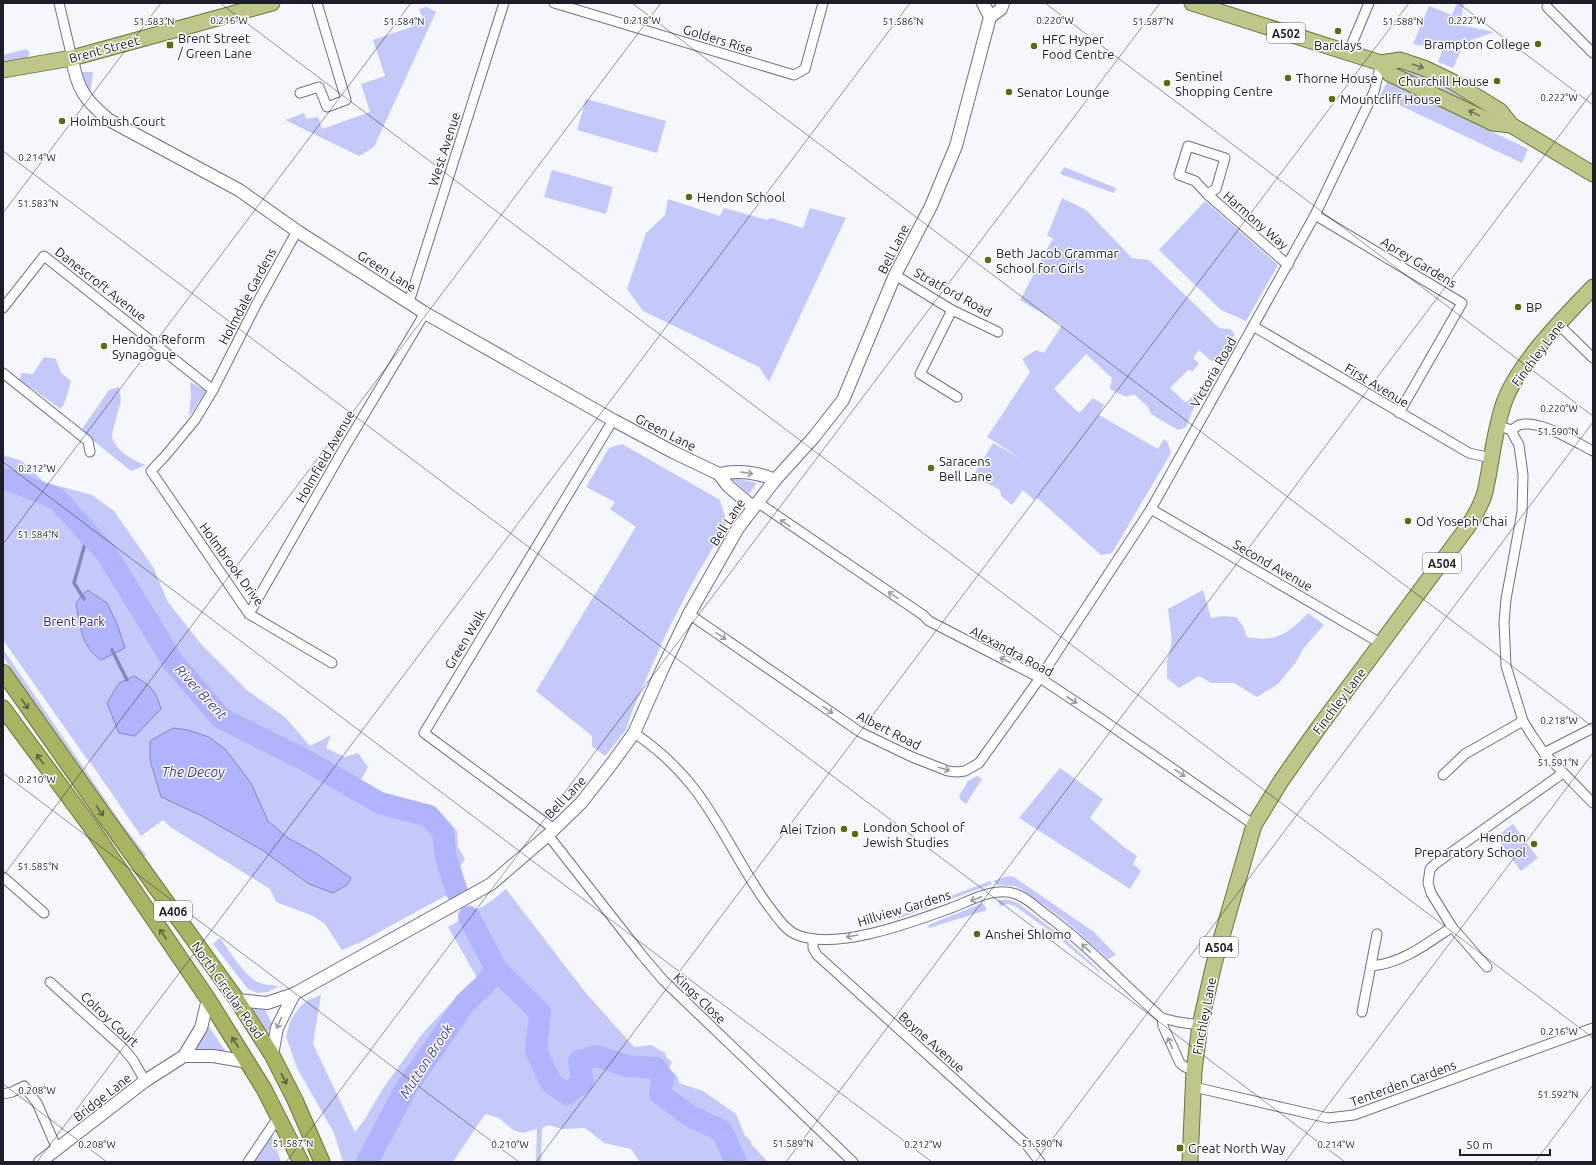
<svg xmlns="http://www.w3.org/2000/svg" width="1596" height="1165" viewBox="0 0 1596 1165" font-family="Ubuntu,sans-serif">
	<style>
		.green { fill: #c5c9f9 }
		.water { fill: #b0b4fc; stroke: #8487bd }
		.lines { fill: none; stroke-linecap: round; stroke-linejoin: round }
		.stream { stroke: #8487bd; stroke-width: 3.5 }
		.river { stroke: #b0b4fc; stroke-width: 22 }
		.minor-casing { stroke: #6e708d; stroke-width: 11 }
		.tertiary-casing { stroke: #6e708d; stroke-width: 14 }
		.primary-casing { stroke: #697435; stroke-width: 17 }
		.trunk-casing { stroke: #697435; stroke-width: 17 }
		.minor { stroke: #fff; stroke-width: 9 }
		.tertiary { stroke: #fff; stroke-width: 12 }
		.primary { stroke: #bec789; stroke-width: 15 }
		.trunk { stroke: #a8b462; stroke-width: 15 }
		.oneway { stroke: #6e725a }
		.oneway2 { stroke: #999a9f }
		.oneway3 { stroke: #5c6243 }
		.ticks { fill: none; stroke: #1d1e2a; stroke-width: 1; stroke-opacity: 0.45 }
		.poi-dot { fill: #5e6a11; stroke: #fff; stroke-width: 1.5 }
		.labels { text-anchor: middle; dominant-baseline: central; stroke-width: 3; stroke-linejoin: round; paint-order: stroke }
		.shield { fill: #fff; stroke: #61626a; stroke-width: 1 }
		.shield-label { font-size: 12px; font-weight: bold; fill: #1d1e2a }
		.poi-label { font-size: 13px; fill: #1d1e2a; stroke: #fff; text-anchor: start }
		.street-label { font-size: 13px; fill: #1d1e2a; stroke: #fff }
		.park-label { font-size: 13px; fill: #302085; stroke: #fff }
		.water-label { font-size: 14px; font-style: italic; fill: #453ca2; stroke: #fff }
		.ticks-label { font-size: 10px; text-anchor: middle; fill: #1d1e2a; stroke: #fff; stroke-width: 3; stroke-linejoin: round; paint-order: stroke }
	</style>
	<rect width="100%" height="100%" fill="#f6f7fd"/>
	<g class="green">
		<path d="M1457,3H1464L1460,25L1494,32L1472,40L1461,50L1453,68L1438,62L1443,49L1413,44L1429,6L1452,15Z"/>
		<path d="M427,7L436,12L374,147L359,156L285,120L304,113L306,119L318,117L322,129L370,112L361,84L385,76L373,40L411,27L409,21L422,17L419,9Z"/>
		<path d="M27,49L30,54L25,59L3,66V55Z"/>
		<path d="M1398,65L1449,84L1498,119L1392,68Z"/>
		<path d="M82,72H93L90,95Z"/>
		<path d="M1387,82L1528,149L1522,163L1380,96Z"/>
		<path d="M586,99L666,121L657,153L577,130Z"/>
		<path d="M1064,167L1116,188L1114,193L1060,174Z"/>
		<path d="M552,170L613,187L606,214L544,197Z"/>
		<path d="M1062,198L1086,210L1132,258L1149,260L1219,328L1230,329L1235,334L1219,364L1210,360L1199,350L1193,358L1199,363L1192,372L1189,369L1170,388L1186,403L1205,384L1208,389L1195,405L1186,427L1178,430L1151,414L1148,407L1134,394L1126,397L1110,389L1112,378L1086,354L1054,389L1079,413L1093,398L1104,405L1099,415L1158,449L1164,439L1168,443L1171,453L1112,553L1101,555L1036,497L1034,500L1023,490L1012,505L1001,496L1000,490L973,476L993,443L1022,459L987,437L1030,372L1022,359L1036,350L1044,353L1062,325L1020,300L1053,238L1047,236Z"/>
		<path d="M668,199L720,216L724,208L767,220L771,218L803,228L810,208L846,218L769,382L759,367L643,311L627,289L646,233L665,215Z"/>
		<path d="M1205,201L1278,265L1246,321L1221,310L1159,250Z"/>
		<path d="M44,357L56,359L61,373L71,381L65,402L61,409L20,380L21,373L33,374Z"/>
		<path d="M190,382L206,391L189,417L191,395Z"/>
		<path d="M119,387L121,400L112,434C112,449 133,461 146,465L131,471L90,438L82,429L109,390Z"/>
		<path d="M622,444L720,500L727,523L690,587L665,636L633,709L626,730L605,756L592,746V736L536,691L636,527L610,509L615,502L586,487L609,448Z"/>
		<path d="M3,455L22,461L44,482L92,495L114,511L153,567L168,602L201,644L248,691L285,717L310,746L331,735L326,748L345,757L358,753L368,767L359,784L377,798L434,813L457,830L458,847L465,859L458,870L465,885L361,942L342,950L325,924L313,916L276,902L270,889L172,828L163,820L141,836L90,762H89L3,640Z"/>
		<path d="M729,477L757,483L749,494Z"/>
		<path d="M1203,590L1211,618L1223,616L1236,617L1243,626L1247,637C1276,643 1289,633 1308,613L1324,625L1303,649L1296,662L1278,684L1257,697L1234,683H1211L1199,676L1179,688L1167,678V661L1172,641L1168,609Z"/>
		<path d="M3,649L122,824L146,855L144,857L3,657Z"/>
		<path d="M1060,768L1103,799L1090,818L1124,847L1137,856L1133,864L1141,871L1130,889L1019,818Z"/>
		<path d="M977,776L982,779L966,804L960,799L959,796L968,781Z"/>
		<path d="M1513,824L1538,858L1521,871L1496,837Z"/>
		<path d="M1008,876L1014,877L1094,932L1116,955L1108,959L1066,921L1021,889L1014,886L997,885L993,881Z"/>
		<path d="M990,881L992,884L897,919L899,916Z"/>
		<path d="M506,889L585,992L634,1047L651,1045L665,1053L666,1057L672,1062L669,1068L678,1077L679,1083L703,1091L736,1114L745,1136L751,1141V1144L768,1162H640L631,1149L604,1143L585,1128L562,1129L549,1125L542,1128L541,1162H536L537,1129L523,1133L513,1130L499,1118L485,1114L453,1162H343L334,1133L297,1068L286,1037L290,1021L299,1008L306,1001L321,995L313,1044L355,1132L365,1119L382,1090L422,1034L449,1005L480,983L448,927L490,902Z"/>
		<path d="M998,900H1009L1018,903L1060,935L1058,937L1015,906L1008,904L1000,906Z"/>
		<path d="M983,903L987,910L929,928L928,925Z"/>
		<path d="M220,938C230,952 240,969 254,980C261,985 271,985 279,986L268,992L257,993L248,989L213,944Z"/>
		<path d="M1065,939L1100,971L1099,972L1062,941Z"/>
		<path d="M254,1006H263L273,1026L269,1031H267L254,1010Z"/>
		<path d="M207,1024L226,1052V1054L196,1051L195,1049Z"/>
		<path d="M270,1130L281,1162H248Z"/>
	</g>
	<g class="water">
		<path d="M88,590L107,603L117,624L125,648L101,660C81,647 80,625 76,603L82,595Z"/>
		<path d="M134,676C151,686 155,689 161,709L135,736L119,733L107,703L119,683Z"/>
		<path d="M173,728L188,730L209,737L226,750L251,783L268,821L288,838L317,854L351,878L347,885L333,893L309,884L262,850L202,816L161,797L150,760V741Z"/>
	</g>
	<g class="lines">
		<g class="stream">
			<path d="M84,599L74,583L88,533"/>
			<path d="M112,650L127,680"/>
		</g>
		<g class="river">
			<path d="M3,479L12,481L57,499L107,554L173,662L221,718L307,761L380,803L429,816L443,832L446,858L457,892"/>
			<path d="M469,917L497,970L540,1013L536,1050L551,1083L567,1094L583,1082L579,1061L597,1056L627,1066L656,1068L663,1078L660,1094L690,1116L722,1131L736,1162"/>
			<path d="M367,1162L405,1090L465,1003L484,985L497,970"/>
		</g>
		<defs>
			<g id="minor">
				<path d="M59,3L72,58"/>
				<path d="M554,3L794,75L805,69L823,3"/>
				<path d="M1547,7L1593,53"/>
				<path d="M1348,53L1369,3"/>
				<path d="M300,93L319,87L327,107L346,100L317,3"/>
				<path d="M1207,194L1216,189L1225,158L1188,146L1179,175L1195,181L1207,194L1288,265"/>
				<path d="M1315,215L1462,303L1399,413"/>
				<path d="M297,231L256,305L213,390L195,420L166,455L151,471L249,614L332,663"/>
				<path d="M895,275L952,310L998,332"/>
				<path d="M409,302L504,3"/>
				<path d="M3,308L44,256L213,390"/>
				<path d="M952,310L920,374L957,397"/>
				<path d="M1558,324L1593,358"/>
				<path d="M1253,326L1469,453L1491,458"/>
				<path d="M3,373L88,441L90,452"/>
				<path d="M1497,425L1511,430L1515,438L1519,445L1523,475L1522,512L1506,599L1504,622L1506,666L1523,721L1531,734L1544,753L1593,803"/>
				<path d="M1511,430C1514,429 1517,426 1519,425C1540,419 1575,442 1593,451"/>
				<path d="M757,502L923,615L929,621L1040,678L1097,716L1254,825"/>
				<path d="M1151,509L1382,644"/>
				<path d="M249,614L343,450L425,313"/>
				<path d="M689,614L860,732L912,757L948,771L957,772L965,771L979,763L1040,678L1151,509L1315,215L1374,92L1381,63"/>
				<path d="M634,733C657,748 679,769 696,791C723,827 741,868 767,904C775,914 783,928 795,934C833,952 913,922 951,908C970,901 995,886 1016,894C1027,898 1036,907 1045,914C1087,944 1123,984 1162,1018L1163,1026L1180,1063L1185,1067L1194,1071"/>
				<path d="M1544,753L1593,728"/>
				<path d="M1443,775L1465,754L1523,721"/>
				<path d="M554,829L424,733L613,420"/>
				<path d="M548,835L641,954L663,980L853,1162"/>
				<path d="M3,877L44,913"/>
				<path d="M813,939V948L817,955L1026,1144L1040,1162"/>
				<path d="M1371,966C1401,964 1428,943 1452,927"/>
				<path d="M1487,967L1452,927L1431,893L1428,883L1430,869L1435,864L1563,773"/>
				<path d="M50,982L123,1048L133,1060L145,1081"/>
				<path d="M1362,1012L1377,934"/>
				<path d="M1162,1018L1178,1022L1200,1025"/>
				<path d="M1194,1087L1328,1118L1354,1115L1593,1028"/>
				<path d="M3,1094L12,1092L24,1086L37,1103L57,1149"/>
				<path d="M248,1162L279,1116"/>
			</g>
			<g id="tertiary">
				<path d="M990,17L1001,9L1003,3"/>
				<path d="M72,58C77,89 85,100 109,120L239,190L297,231L425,313L613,420L673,452L719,474L728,486L753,507"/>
				<path d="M719,474C737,470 758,472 775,480"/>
				<path d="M237,1000L267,1003L294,994L491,884L548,835L581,803L610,766L634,733L661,672L689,614L738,528L775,480L814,437L843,400L895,275L931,206L956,146L990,17L983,3"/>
				<path d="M272,1055L277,1028L294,994"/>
				<path d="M184,1056H213L248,1062"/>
				<path d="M40,1162L145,1081L184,1056L201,1028L208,999"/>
			</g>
			<g id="primary">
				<path d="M1192,3L1381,63L1400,60L1424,68L1453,82L1500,111L1511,125L1593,174"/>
				<path d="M1381,63L1390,74L1493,123L1511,125"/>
				<path d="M3,70L72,58L272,3"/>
				<path d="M1190,1162L1194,1071L1200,1025L1214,964L1254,825L1281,781L1319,727L1469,525C1475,515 1482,504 1485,492C1492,461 1494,429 1505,400C1520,361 1565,317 1593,287"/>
			</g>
			<g id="trunk">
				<path d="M3,672L103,814L237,1000L272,1055L295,1100L322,1162"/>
				<path d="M3,708L88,823L208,999L264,1089L301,1162"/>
			</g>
		</defs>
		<use href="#minor" class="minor-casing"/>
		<use href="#tertiary" class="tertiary-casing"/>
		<use href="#primary" class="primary-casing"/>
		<use href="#trunk" class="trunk-casing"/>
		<use href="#minor" class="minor"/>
		<use href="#tertiary" class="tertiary"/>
		<use href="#primary" class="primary"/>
		<use href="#trunk" class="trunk"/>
	</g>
	<defs><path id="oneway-shaft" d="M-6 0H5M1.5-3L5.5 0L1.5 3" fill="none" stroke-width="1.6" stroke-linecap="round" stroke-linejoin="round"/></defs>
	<g class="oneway">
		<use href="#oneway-shaft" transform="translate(1418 66) rotate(18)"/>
		<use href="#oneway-shaft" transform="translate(1474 113) rotate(-154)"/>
	</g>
	<g class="oneway2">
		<use href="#oneway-shaft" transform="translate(747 473) rotate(8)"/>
		<use href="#oneway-shaft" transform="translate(785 523) rotate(-146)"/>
		<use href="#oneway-shaft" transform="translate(893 595) rotate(-146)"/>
		<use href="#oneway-shaft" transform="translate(721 636) rotate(35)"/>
		<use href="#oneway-shaft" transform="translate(1005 660) rotate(-153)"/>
		<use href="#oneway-shaft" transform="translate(1072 700) rotate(33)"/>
		<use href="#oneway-shaft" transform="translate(828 710) rotate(35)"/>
		<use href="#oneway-shaft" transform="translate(944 769) rotate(16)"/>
		<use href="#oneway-shaft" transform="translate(1180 773) rotate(35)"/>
		<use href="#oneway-shaft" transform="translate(976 899) rotate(159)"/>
		<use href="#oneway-shaft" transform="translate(852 936) rotate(170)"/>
		<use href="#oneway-shaft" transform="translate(1086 948) rotate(-137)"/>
		<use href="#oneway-shaft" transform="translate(279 1023) rotate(113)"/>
		<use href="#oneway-shaft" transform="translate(1170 1043) rotate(-114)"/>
	</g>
	<g class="oneway3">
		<use href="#oneway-shaft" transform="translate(25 704) rotate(55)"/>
		<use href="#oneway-shaft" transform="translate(40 759) rotate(-126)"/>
		<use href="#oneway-shaft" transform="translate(100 811) rotate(55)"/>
		<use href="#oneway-shaft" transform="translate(163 934) rotate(-124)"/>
		<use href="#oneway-shaft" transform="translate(235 1042) rotate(-123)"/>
		<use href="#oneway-shaft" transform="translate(284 1079) rotate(63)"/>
	</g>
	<path class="ticks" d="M220,3L1593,1038M632,3L1593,727M1045,3L1593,416M1458,3L1593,105M3,151L1345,1162M3,213L161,3M3,462L932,1162M3,544L411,3M3,773L519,1162M3,876L661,3M3,1084L107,1162M37,1162L910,3M286,1162L1160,3M536,1162L1409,3M786,1162L1593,91M1035,1162L1593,422M1285,1162L1593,753M1535,1162L1593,1085"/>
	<g class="poi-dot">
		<circle cx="1338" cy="31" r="4"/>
		<circle cx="1538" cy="44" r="4"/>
		<rect x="166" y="41" width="8" height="8" rx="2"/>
		<circle cx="1034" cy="46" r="4"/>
		<circle cx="1288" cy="78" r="4"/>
		<circle cx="1497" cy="81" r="4"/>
		<circle cx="1167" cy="83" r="4"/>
		<circle cx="1009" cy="92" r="4"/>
		<circle cx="1332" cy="99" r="4"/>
		<circle cx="62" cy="121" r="4"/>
		<circle cx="689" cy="197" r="4"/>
		<circle cx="988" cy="260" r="4"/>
		<circle cx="1518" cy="307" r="4"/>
		<circle cx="104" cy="346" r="4"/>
		<circle cx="931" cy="468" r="4"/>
		<circle cx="1408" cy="521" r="4"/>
		<circle cx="844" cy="829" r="4"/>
		<circle cx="855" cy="834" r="4"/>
		<circle cx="1534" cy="844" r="4"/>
		<circle cx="977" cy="934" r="4"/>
		<rect x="1176" y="1144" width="8" height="8" rx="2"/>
	</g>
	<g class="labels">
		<g class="shield">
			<rect x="1267" y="23" width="38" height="20" rx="3"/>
			<rect x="1423" y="553" width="38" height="20" rx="3"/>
			<rect x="154" y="901" width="38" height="20" rx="3"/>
			<rect x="1200" y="937" width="38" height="20" rx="3"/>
		</g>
		<g class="shield-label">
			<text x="1286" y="33">A502</text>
			<text x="1442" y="563">A504</text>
			<text x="173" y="911">A406</text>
			<text x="1219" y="947">A504</text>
		</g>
		<g class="poi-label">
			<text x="178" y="38">Brent Street<tspan x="178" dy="15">/ Green Lane</tspan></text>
			<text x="1042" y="39">HFC Hyper<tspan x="1042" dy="15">Food Centre</tspan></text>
			<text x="1530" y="44" text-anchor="end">Brampton College</text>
			<text x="1338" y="45" text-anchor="middle">Barclays</text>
			<text x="1175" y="76">Sentinel<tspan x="1175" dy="15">Shopping Centre</tspan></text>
			<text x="1296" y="78">Thorne House</text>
			<text x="1489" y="81" text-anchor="end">Churchill House</text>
			<text x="1017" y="92">Senator Lounge</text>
			<text x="1340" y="99">Mountcliff House</text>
			<text x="70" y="121">Holmbush Court</text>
			<text x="697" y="197">Hendon School</text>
			<text x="996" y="253">Beth Jacob Grammar<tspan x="996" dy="15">School for Girls</tspan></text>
			<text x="1526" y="307">BP</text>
			<text x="112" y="339">Hendon Reform<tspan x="112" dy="15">Synagogue</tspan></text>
			<text x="939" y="461">Saracens<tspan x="939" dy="15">Bell Lane</tspan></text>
			<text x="1416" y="521">Od Yoseph Chai</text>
			<text x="863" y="827">London School of<tspan x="863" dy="15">Jewish Studies</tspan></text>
			<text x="836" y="829" text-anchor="end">Alei Tzion</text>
			<text x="1526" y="837" text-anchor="end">Hendon<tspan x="1526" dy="15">Preparatory School</tspan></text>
			<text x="985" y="934">Anshei Shlomo</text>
			<text x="1188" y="1148">Great North Way</text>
		</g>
		<g class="street-label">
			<text transform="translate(718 39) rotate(17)">Golders Rise</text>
			<text transform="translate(104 49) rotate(-15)">Brent Street</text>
			<text transform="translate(444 149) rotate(-72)">West Avenue</text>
			<text transform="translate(1256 220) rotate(41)">Harmony Way</text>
			<text transform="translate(893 249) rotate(-63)">Bell Lane</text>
			<text transform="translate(1419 262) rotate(31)">Aprey Gardens</text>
			<text transform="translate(387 271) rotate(32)">Green Lane</text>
			<text transform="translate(101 284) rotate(38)">Danescroft Avenue</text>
			<text transform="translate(953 292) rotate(29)">Stratford Road</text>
			<text transform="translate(247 296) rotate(-62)">Holmdale Gardens</text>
			<text transform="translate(1538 353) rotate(-53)">Finchley Lane</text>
			<text transform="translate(1213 372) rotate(-60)">Victoria Road</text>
			<text transform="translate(1377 385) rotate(31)">First Avenue</text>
			<text transform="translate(666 432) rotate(27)">Green Lane</text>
			<text transform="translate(325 456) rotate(-60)">Holmfield Avenue</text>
			<text transform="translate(727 522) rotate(-57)">Bell Lane</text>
			<text transform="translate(232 564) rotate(54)">Holmbrook Drive</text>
			<text transform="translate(1273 565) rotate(30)">Second Avenue</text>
			<text transform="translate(465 639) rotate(-59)">Green Walk</text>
			<text transform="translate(1012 651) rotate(28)">Alexandra Road</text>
			<text transform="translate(1339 701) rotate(-53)">Finchley Lane</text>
			<text transform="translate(889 730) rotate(27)">Albert Road</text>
			<text transform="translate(565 797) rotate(-46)">Bell Lane</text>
			<text transform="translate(904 908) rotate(-17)">Hillview Gardens</text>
			<text transform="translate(228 990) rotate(55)">North Circular Road</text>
			<text transform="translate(700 998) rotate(44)">Kings Close</text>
			<text transform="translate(1204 1016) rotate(-79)">Finchley Lane</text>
			<text transform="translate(110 1019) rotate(43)">Colroy Court</text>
			<text transform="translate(932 1042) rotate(42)">Boyne Avenue</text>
			<text transform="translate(1403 1083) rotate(-20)">Tenterden Gardens</text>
			<text transform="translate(102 1097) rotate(-38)">Bridge Lane</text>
		</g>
		<g class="park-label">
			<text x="74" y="621">Brent Park</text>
		</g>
		<g class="water-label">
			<text transform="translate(201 692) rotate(47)">River Brent</text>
			<text x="193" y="772">The Decoy</text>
			<text transform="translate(426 1061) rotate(-57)">Mutton Brook</text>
		</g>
	</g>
	<g class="ticks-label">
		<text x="229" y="24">0.216°W</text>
		<text x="642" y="24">0.218°W</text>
		<text x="1055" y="24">0.220°W</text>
		<text x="1467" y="24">0.222°W</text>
		<text x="154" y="25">51.583°N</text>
		<text x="404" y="25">51.584°N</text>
		<text x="903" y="25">51.586°N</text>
		<text x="1153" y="25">51.587°N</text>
		<text x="1403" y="25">51.588°N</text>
		<text x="1559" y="101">0.222°W</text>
		<text x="37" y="161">0.214°W</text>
		<text x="38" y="207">51.583°N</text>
		<text x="1559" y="412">0.220°W</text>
		<text x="1558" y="435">51.590°N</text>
		<text x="37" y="472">0.212°W</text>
		<text x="38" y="538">51.584°N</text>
		<text x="1559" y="724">0.218°W</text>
		<text x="1558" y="766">51.591°N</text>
		<text x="37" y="783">0.210°W</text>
		<text x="38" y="870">51.585°N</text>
		<text x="1559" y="1035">0.216°W</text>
		<text x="37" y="1094">0.208°W</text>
		<text x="1558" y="1098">51.592°N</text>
		<text x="293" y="1147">51.587°N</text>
		<text x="793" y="1147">51.589°N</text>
		<text x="1042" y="1147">51.590°N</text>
		<text x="97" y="1148">0.208°W</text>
		<text x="510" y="1148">0.210°W</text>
		<text x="923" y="1148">0.212°W</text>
		<text x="1336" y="1148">0.214°W</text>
	</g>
	<rect width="1596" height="1165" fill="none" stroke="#1d1e2a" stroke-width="8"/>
	<path d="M1460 1149v6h90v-6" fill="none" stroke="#1d1e2a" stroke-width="2"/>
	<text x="1466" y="1149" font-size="12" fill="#1d1e2a" stroke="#ffffff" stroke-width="3" paint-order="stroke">50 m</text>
</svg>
